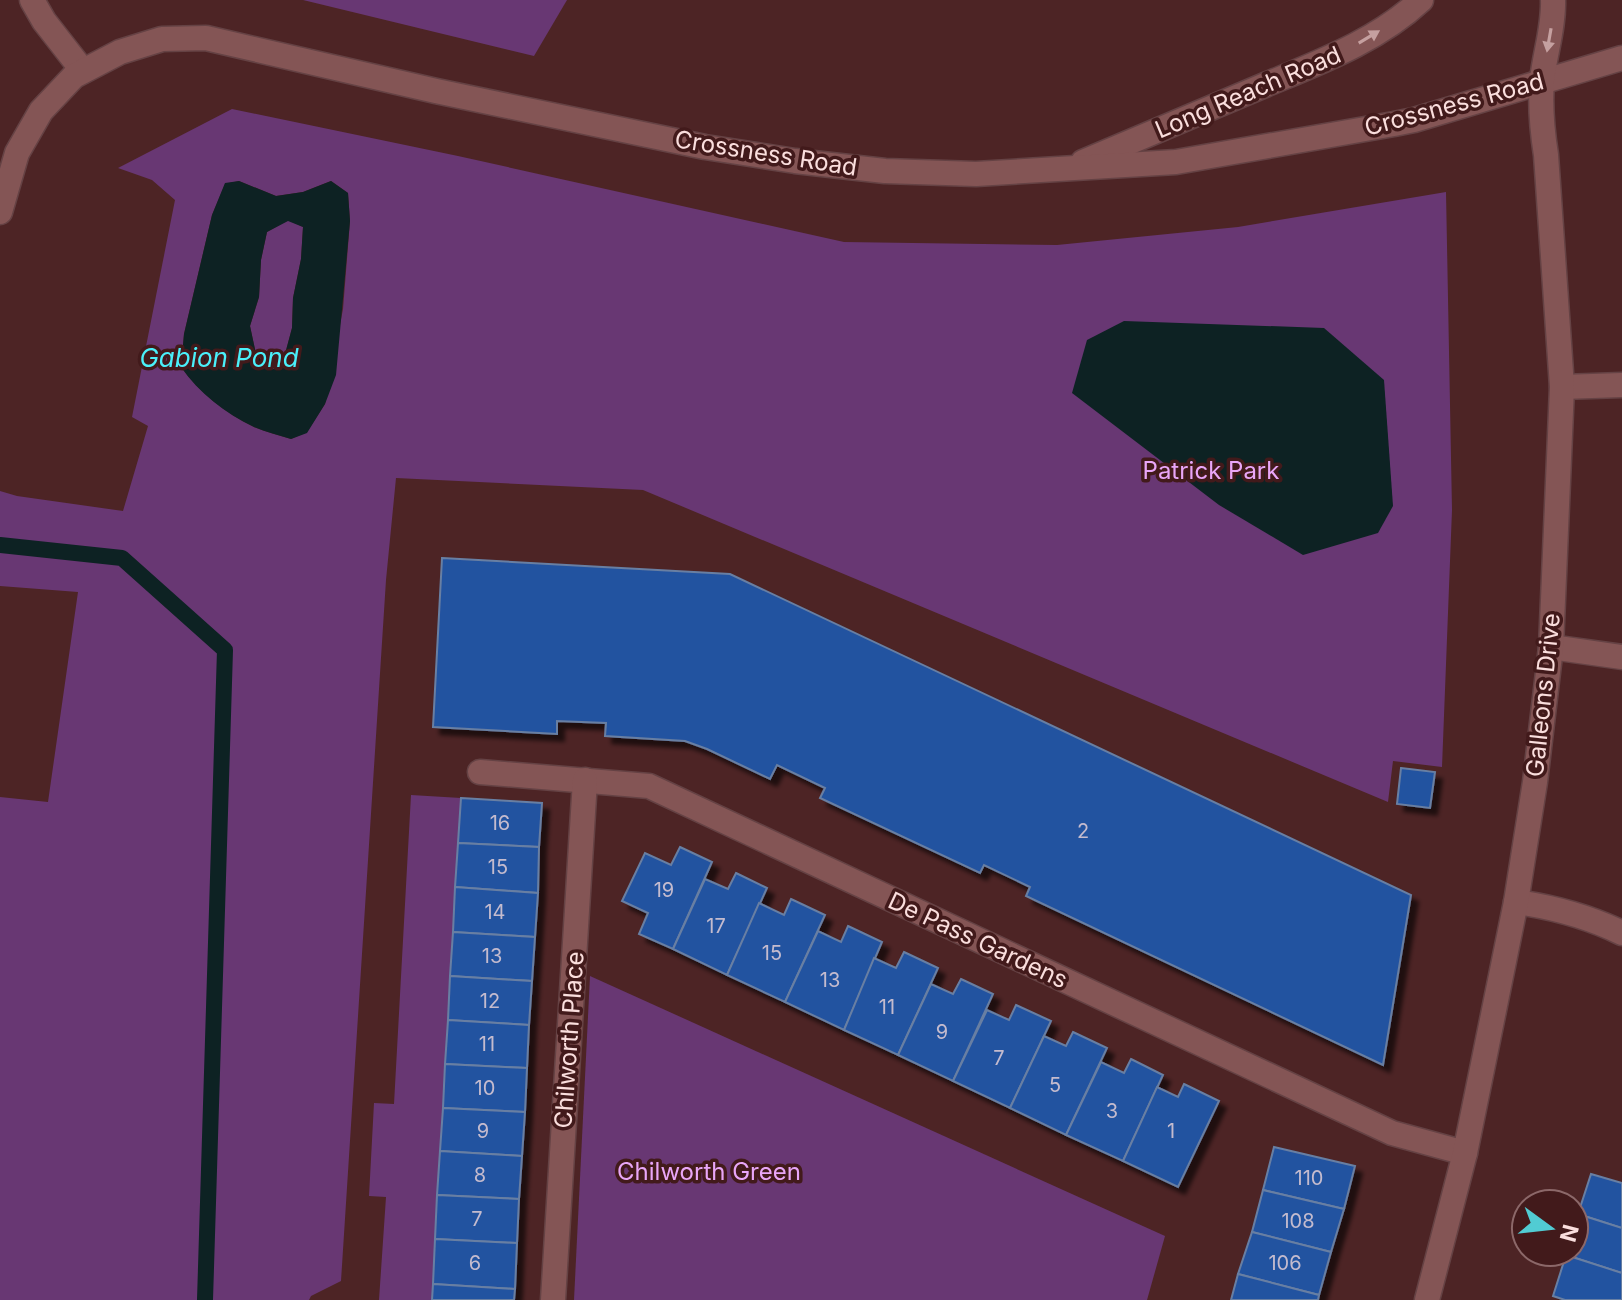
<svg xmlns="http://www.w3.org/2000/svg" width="1622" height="1300" viewBox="0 0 1622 1300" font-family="Inter,sans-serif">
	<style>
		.green { fill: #683773; fill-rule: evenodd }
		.water { fill: #0d2223; fill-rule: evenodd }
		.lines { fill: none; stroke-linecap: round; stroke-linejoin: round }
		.stream { stroke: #0d2223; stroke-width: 16 }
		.building { fill: #2453a0; stroke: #687fa3; stroke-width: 2; filter: url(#shadow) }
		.minor-casing { stroke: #654244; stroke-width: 27 }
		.minor { stroke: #845555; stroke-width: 24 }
		.oneway { fill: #c5a0a0 }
		.labels { text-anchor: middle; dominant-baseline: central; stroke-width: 7; stroke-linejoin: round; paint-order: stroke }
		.number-label { font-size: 20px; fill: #c4bbce }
		.street-label { font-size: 24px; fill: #fadedd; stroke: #421a1b }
		.park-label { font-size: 24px; fill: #e9a6f8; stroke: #421a1b }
		.water-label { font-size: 26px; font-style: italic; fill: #4af0f9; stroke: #421a1b }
	</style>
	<defs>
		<filter id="shadow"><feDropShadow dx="7" dy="7" stdDeviation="2" flood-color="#0009"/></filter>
	</defs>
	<rect width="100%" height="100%" fill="#4d2425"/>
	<g class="green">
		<path d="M303,0H567L534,56Z"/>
		<path d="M232,109L458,156L844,242L1057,245L1238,227L1446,192L1452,510L1442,767L1393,761L1388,802L643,490L396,478L386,580L341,1281L311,1296L309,1300H0V797L48,802L78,592L0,586V491L17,496L123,511L148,426L132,417L175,200L152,180L118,168ZM239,181L276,196L303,192L331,181L348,193L350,221L343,309L325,404L307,432L291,439C279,435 266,432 254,427C225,413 199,392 181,367L184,334L212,215L225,184Z"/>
		<path d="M288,220L303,227L301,259L293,298L292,328L281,369H268L256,354L250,326L259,297L261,260L267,232Z"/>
		<path d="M411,795L461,798L432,1300H379L386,1197L369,1196L374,1103L394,1104Z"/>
		<path d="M590,976L1165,1236L1147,1300H574Z"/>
	</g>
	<g class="water">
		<path d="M239,181L276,196L303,192L331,181L348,193L350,221L336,375L325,404L307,433L291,439C279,435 266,432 254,427C225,413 199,393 181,367L184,334L212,215L225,183ZM288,221L303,227L301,259L293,298L292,328L281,369H269L256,354L250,326L259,297L261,260L267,232Z"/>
		<path d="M1124,321L1324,328L1384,380L1393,506L1378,533L1303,555L1219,505L1072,393L1087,340Z"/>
	</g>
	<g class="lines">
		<path class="stream" d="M0,545L122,558L225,650L205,1300"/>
	</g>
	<g class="building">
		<path d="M442,558L730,574L1411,895L1383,1065L1026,896L1030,887L984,865L980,873L820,798L825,788L777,765L770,779L707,749L685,741L605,736L606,723L557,721V734L433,727Z"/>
		<path d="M1401,768L1435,772L1430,808L1397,804Z"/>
		<path d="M461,798L542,803L539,847L458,843Z"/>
		<path d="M458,843L539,847L538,893L455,887Z"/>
		<path d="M680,847L712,862L673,949L639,934L648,913L622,901L645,853L671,865Z"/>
		<path d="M736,873L767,888L727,975L673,949L705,879L728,889Z"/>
		<path d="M455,887L538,893L535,937L453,932Z"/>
		<path d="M791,899L825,915L785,1002L727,975L759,903L784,915Z"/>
		<path d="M848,926L882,942L844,1030L785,1002L818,931L841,942Z"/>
		<path d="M453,932L535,937L532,981L450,976Z"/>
		<path d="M904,952L938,968L898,1055L844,1030L874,958L896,968Z"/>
		<path d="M450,976L532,981L529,1025L448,1020Z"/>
		<path d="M961,979L993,994L953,1081L898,1055L931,984L953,994Z"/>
		<path d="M1016,1005L1051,1021L1010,1108L953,1081L987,1010L1009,1020Z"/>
		<path d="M448,1020L529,1025L527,1068L445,1064Z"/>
		<path d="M1073,1032L1107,1048L1066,1135L1010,1108L1044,1036L1066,1046Z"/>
		<path d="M1131,1059L1163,1075L1123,1161L1066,1135L1101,1062L1124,1073Z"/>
		<path d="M445,1064L527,1068L525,1112L443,1108Z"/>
		<path d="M1184,1084L1219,1101L1178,1187L1123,1161L1157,1087L1178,1097Z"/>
		<path d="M443,1108L525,1112L522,1156L440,1151Z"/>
		<path d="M1274,1147L1355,1166L1344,1209L1263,1190Z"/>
		<path d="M440,1151L522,1156L519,1199L437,1195Z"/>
		<path d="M1591,1174L1622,1183V1228L1578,1214Z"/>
		<path d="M1263,1190L1344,1209L1331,1252L1252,1232Z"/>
		<path d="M437,1195L519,1199L517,1243L435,1239Z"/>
		<path d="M1578,1214L1622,1228V1273L1566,1255L1567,1252H1574V1228Z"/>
		<path d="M1252,1232L1331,1252L1319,1295L1238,1274Z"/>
		<path d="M435,1239L517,1243L515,1289L433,1284Z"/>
		<path d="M1566,1255L1622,1273V1300H1565L1553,1296Z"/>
		<path d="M1238,1274L1319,1295L1318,1300H1231Z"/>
		<path d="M433,1284L515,1289L514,1300H432Z"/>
	</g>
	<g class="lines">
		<defs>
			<g id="minor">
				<path d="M32,0L44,21L83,71"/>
				<path d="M1083,162C1144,136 1205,111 1265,85C1320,62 1377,41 1421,0"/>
				<path d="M0,212L17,153L41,111L74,76L120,52L162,39L206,38L436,91L705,147L795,161L885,171L976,174L1176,162L1394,124L1414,120L1622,58"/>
				<path d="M1562,387L1622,385"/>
				<path d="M1551,647L1622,657"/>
				<path d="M480,772L649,786L1392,1133L1465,1153"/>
				<path d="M1516,902C1552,907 1589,917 1622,933"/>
				<path d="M553,1300L585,780"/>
				<path d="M1427,1300L1465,1153L1516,902L1535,782L1551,647L1562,387L1546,155C1542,130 1540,105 1542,80C1545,53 1554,27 1553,0"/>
			</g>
		</defs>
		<use href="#minor" class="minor-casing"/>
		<use href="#minor" class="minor"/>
	</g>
	<defs><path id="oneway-solid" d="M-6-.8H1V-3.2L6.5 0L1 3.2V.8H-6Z" transform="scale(2)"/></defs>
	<g class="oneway">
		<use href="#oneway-solid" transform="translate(1369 37) rotate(-31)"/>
		<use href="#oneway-solid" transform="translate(1549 40) rotate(100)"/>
	</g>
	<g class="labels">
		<g class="number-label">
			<text x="500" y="823">16</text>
			<text x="1083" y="831">2</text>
			<text x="498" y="867">15</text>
			<text x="664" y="890">19</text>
			<text x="495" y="912">14</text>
			<text x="716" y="926">17</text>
			<text x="772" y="953">15</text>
			<text x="492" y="956">13</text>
			<text x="830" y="980">13</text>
			<text x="490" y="1001">12</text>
			<text x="887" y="1007">11</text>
			<text x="942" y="1032">9</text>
			<text x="487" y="1044">11</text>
			<text x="999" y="1058">7</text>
			<text x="1055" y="1085">5</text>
			<text x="485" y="1088">10</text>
			<text x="1112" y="1111">3</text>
			<text x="483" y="1131">9</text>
			<text x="1171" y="1131">1</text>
			<text x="480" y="1175">8</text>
			<text x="1309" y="1178">110</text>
			<text x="477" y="1219">7</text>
			<text x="1298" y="1221">108</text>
			<text x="475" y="1263">6</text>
			<text x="1285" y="1263">106</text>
		</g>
		<g class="street-label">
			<text transform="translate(1248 92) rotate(-23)">Long Reach Road</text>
			<text transform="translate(1454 104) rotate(-15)">Crossness Road</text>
			<text transform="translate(766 153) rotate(9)">Crossness Road</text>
			<text transform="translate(1543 695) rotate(-84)">Galleons Drive</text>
			<text transform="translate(978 940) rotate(25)">De Pass Gardens</text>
			<text transform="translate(569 1040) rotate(-86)">Chilworth Place</text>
		</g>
		<g class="park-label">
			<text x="1211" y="470">Patrick Park</text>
			<text x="709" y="1171">Chilworth Green</text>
		</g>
		<g class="water-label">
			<text x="219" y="357">Gabion Pond</text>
		</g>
	</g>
	<g transform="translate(1550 1228) rotate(105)"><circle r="38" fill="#421a1b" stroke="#8c6869" stroke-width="2"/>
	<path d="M0-6L14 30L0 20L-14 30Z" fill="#51ccd3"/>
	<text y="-12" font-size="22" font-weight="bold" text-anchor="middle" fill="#fadedd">N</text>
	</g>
</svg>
